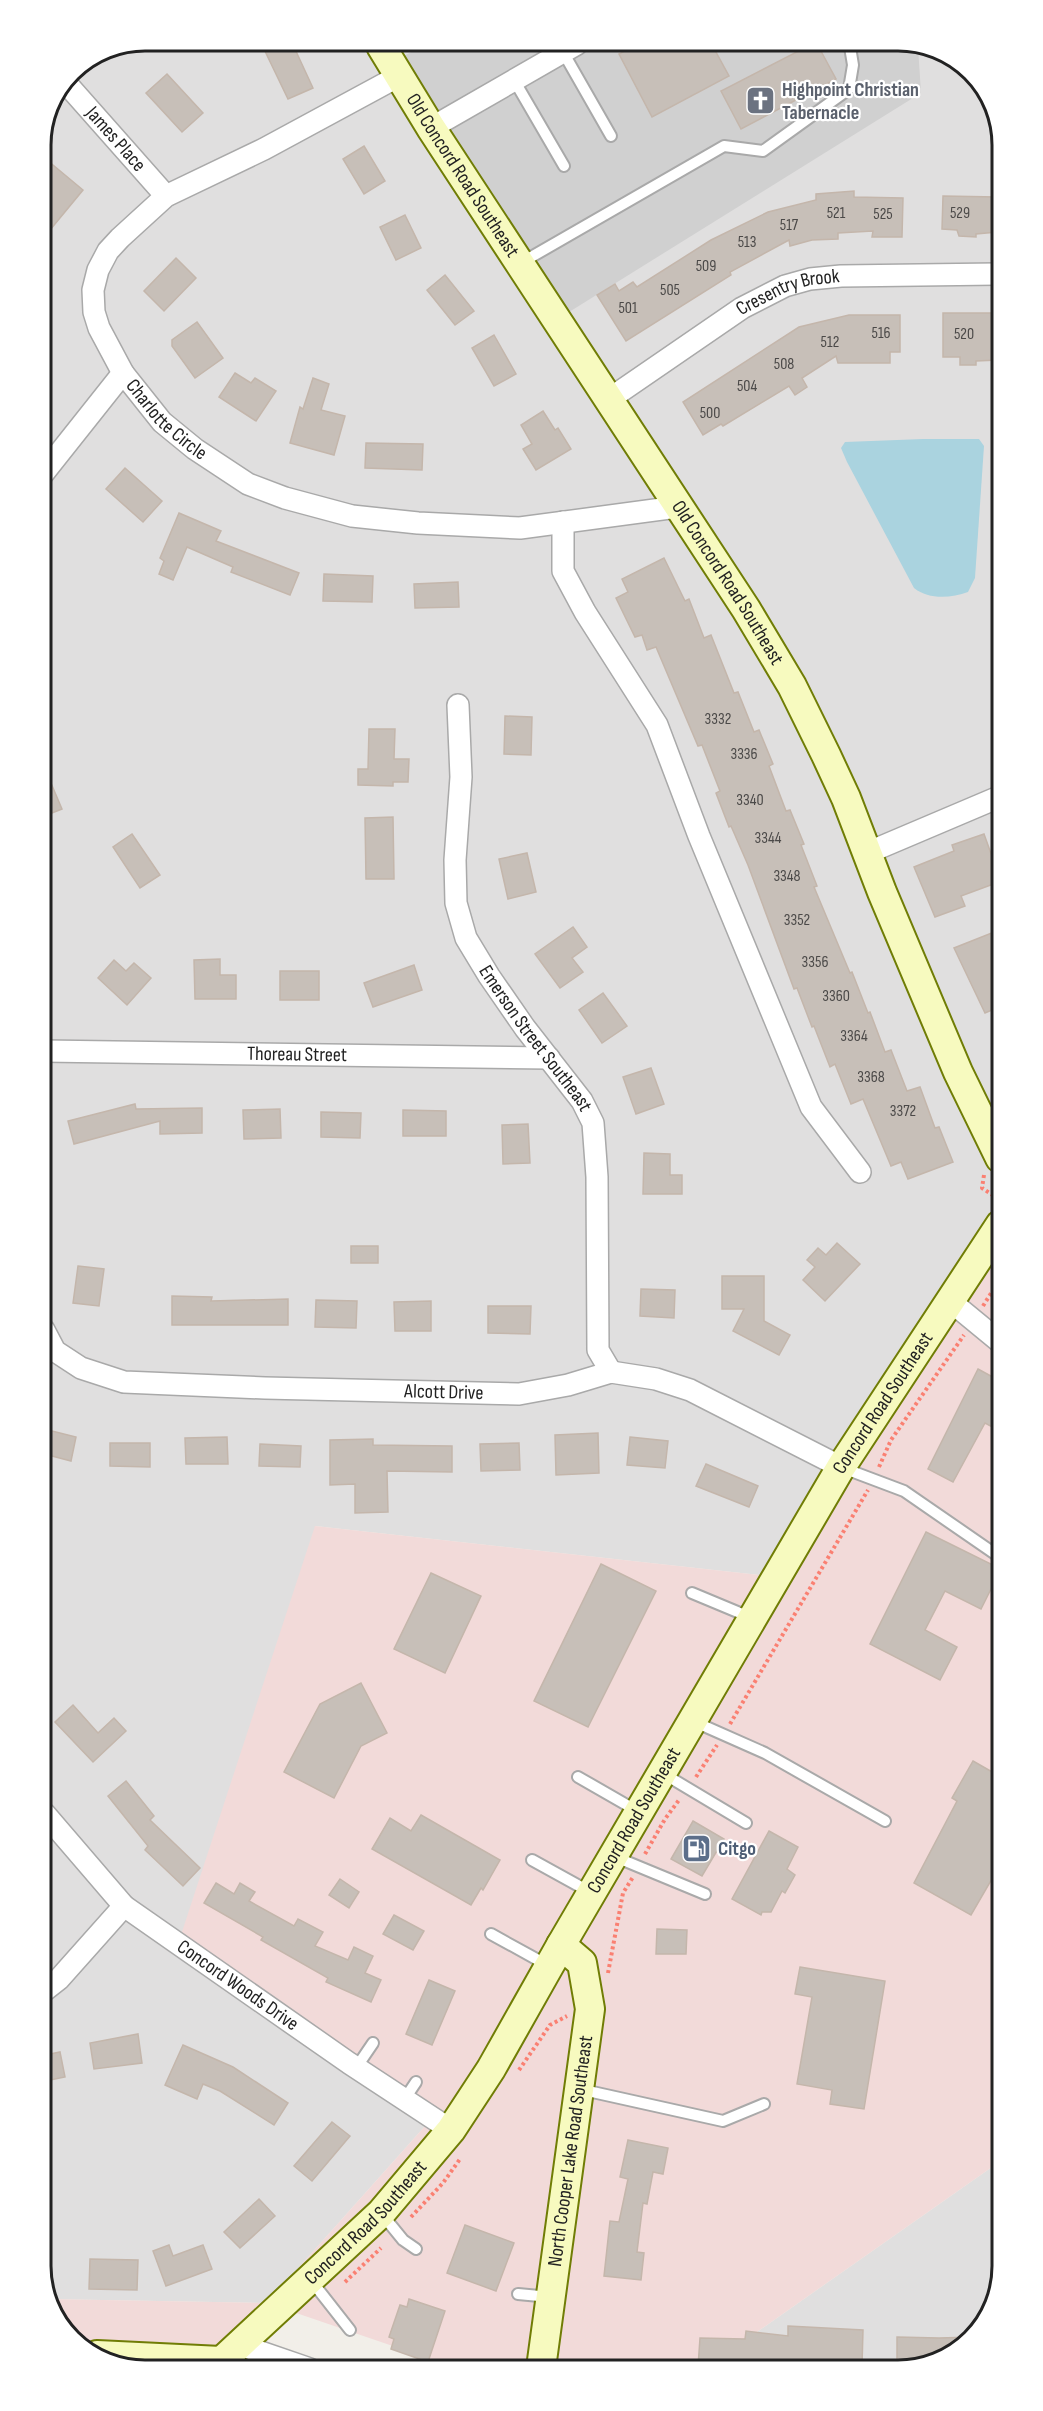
<svg xmlns="http://www.w3.org/2000/svg" width="1043" height="2411" viewBox="0 0 1043 2411" font-family="'Sofia Sans Condensed',sans-serif">
	<style>
		.residential { fill: #e0dfdf }
		.commercial { fill: #f2dad9 }
		.religious { fill: #d0d0d0 }
		.water { fill: #aad3df }
		.building { fill: #c7bfb8; stroke: #c4b6ab; stroke-width: 1.5 }
		.lines { fill: none; stroke-linecap: round; stroke-linejoin: round }
		.lane-casing { stroke: #a9a9a9; stroke-width: 14 }
		.street-casing { stroke: #a9a9a9; stroke-width: 24 }
		.secondary-casing { stroke: #707d05; stroke-width: 32 }
		.path { stroke: #fa8072; stroke-width: 4; stroke-dasharray: 3 3; stroke-linecap: butt }
		.lane { stroke: #fff; stroke-width: 10 }
		.street { stroke: #fff; stroke-width: 21 }
		.secondary { stroke: #f7fabf; stroke-width: 28 }
		.labels { text-anchor: middle; dominant-baseline: central; stroke-width: 4.5; stroke-linejoin: round; paint-order: stroke }
		.number-label { font-size: 16px; fill: #4b4948 }
		.worship-label { font-size: 20px; font-weight: bold; fill: #5b616d; stroke: #fff; text-anchor: start }
		.street-label { font-size: 20px; fill: #222; stroke: #fff }
		.service-label { font-size: 20px; font-weight: bold; fill: #4e5e75; stroke: #fff; text-anchor: start }
		.rim { fill: none; stroke: #222; stroke-width: 3 }
	</style>
	<rect width="100%" height="100%" fill="#f2efe9"/>
	<g class="residential">
		<path d="M905,41L962,62L997,112L1000,1205L786,1578L315,1526L426,2125L267,2303L46,2299L41,139L71,71L105,48Z"/>
		<path d="M1002,2160V2266L981,2329L931,2365L707,2367Z"/>
	</g>
	<path class="commercial" d="M1000,1205L1002,2160L707,2367L457,2368L267,2303L197,2370H138L81,2349L46,2299L267,2303L426,2125L178,1944L315,1526L786,1578Z"/>
	<path class="religious" d="M905,41L918,46L921,93L545,327L388,64L425,45Z"/>
	<path class="water" d="M923,439H979L984,446L975,578L968,592C951,598 929,600 914,588L847,462L841,448L845,442Z"/>
	<g class="building">
		<path d="M816,42L836,79L741,129L721,91Z"/>
		<path d="M640,43H711L729,76L652,117L619,54Z"/>
		<path d="M263,47H294L313,88L288,99Z"/>
		<path d="M167,74L203,113L182,132L146,93Z"/>
		<path d="M364,146L385,181L364,194L343,159Z"/>
		<path d="M41,155L83,190L41,241Z"/>
		<path d="M854,191V197L903,198L902,237H872L873,231L838,233V239L812,240L790,246L789,240L730,272L731,275L626,341L597,295L615,284L619,291L633,282L637,287L711,240L768,212L816,200V194Z"/>
		<path d="M943,196L997,197V232L976,234V237L959,236L957,230L942,229Z"/>
		<path d="M405,215L421,248L396,260L380,227Z"/>
		<path d="M176,258L196,278L164,311L144,291Z"/>
		<path d="M445,275L474,311L455,325L427,290Z"/>
		<path d="M943,313H998V360L976,361V365H960V357H943Z"/>
		<path d="M849,315H900V352H890V363H838L836,356L802,378L807,387L795,395L789,386L723,426L721,424L703,435L683,402L799,327Z"/>
		<path d="M197,322L223,358L195,378L172,346V340Z"/>
		<path d="M494,335L516,374L494,386L472,348Z"/>
		<path d="M235,373L251,383L255,378L276,391L256,421L219,397Z"/>
		<path d="M313,378L329,384L321,410L345,416L334,455L290,443L300,407L303,409Z"/>
		<path d="M543,411L555,430L558,428L571,449L536,470L523,449L532,444L521,425Z"/>
		<path d="M366,443L423,444L422,470L365,468Z"/>
		<path d="M125,468L162,501L143,522L106,489Z"/>
		<path d="M179,513L221,531L216,541L299,573L290,595L231,572L233,567L187,547L173,580L159,574L164,561L160,558Z"/>
		<path d="M664,558L685,601L689,599L704,638L711,635L734,693L738,692L754,732L759,730L773,764L769,766L786,811L790,810L804,844L801,845L817,886L814,887L850,973L852,972L868,1013L870,1012L885,1052L891,1050L907,1091L920,1087L935,1128L939,1127L953,1162L908,1179L901,1162L891,1166L863,1099L851,1104L835,1064L830,1067L814,1026L812,1027L797,988L794,989L748,865L731,826L729,827L716,793L720,791L702,745L698,746L656,647L647,650L642,635L635,637L616,598L628,592L622,579Z"/>
		<path d="M324,574L373,576L372,602L323,601Z"/>
		<path d="M458,582L459,607L415,608L414,584Z"/>
		<path d="M505,716L532,717L531,755L504,754Z"/>
		<path d="M369,729H395L394,759H409L408,782H393V786L358,785V769H368Z"/>
		<path d="M42,762L62,809L42,817Z"/>
		<path d="M393,817L394,879H366L365,818Z"/>
		<path d="M132,834L160,875L140,888L113,847Z"/>
		<path d="M984,834L999,876V882L961,896L965,906L935,917L914,867L954,851L952,845Z"/>
		<path d="M527,853L536,892L508,899L499,859Z"/>
		<path d="M573,927L587,947L572,958L583,972L560,988L535,954Z"/>
		<path d="M999,930V1007L985,1013L954,948Z"/>
		<path d="M220,959V975H236V999H195L194,960Z"/>
		<path d="M114,960L126,971L134,963L151,978L127,1005L98,978Z"/>
		<path d="M414,965L422,990L373,1007L364,983Z"/>
		<rect x="280" y="971" width="39" height="29"/>
		<path d="M603,993L627,1026L602,1043L579,1010Z"/>
		<path d="M651,1068L664,1104L636,1114L623,1077Z"/>
		<path d="M135,1104L136,1109L202,1108V1133L160,1134V1121L74,1144L68,1121Z"/>
		<path d="M280,1109L281,1138L244,1139L243,1110Z"/>
		<path d="M403,1110L446,1111V1136H403Z"/>
		<path d="M321,1112L361,1113L360,1138L321,1137Z"/>
		<path d="M528,1124L530,1163L503,1164L502,1125Z"/>
		<path d="M644,1153L670,1154V1175H682V1194H643Z"/>
		<path d="M837,1243L860,1264L825,1301L803,1280L815,1267L807,1260L818,1248L826,1255Z"/>
		<rect x="351" y="1246" width="27" height="17"/>
		<path d="M78,1266L104,1269L99,1306L73,1303Z"/>
		<path d="M722,1276H764V1321L790,1335L779,1355L733,1331L744,1309H722Z"/>
		<path d="M641,1289L675,1290L674,1318L640,1316Z"/>
		<path d="M172,1296L212,1297L211,1301L288,1299V1325H172Z"/>
		<path d="M316,1300L357,1301L356,1328L315,1327Z"/>
		<path d="M431,1301V1331H395L394,1302Z"/>
		<path d="M488,1306H531L530,1334L488,1333Z"/>
		<path d="M978,1369L1000,1381V1431L985,1423L953,1482L928,1469Z"/>
		<path d="M44,1429L76,1437L71,1461L44,1454Z"/>
		<path d="M598,1433L599,1473L556,1475L555,1435Z"/>
		<path d="M227,1437L228,1464H186L185,1438Z"/>
		<path d="M630,1437L668,1441L665,1468L627,1465Z"/>
		<path d="M373,1439V1445L452,1446V1472L387,1471L388,1512L355,1513V1484L330,1485V1440Z"/>
		<path d="M110,1443H150V1467L110,1466Z"/>
		<path d="M519,1443L520,1470L481,1471L480,1444Z"/>
		<path d="M260,1444L301,1446L300,1467L259,1466Z"/>
		<path d="M706,1464L758,1486L749,1507L696,1486Z"/>
		<path d="M926,1532L1001,1569L981,1609L945,1591L925,1630L957,1647L940,1680L870,1644Z"/>
		<path d="M601,1564L656,1591L588,1727L534,1701Z"/>
		<path d="M431,1573L481,1596L445,1673L394,1649Z"/>
		<path d="M361,1683L387,1733L361,1746L334,1798L284,1772L320,1704Z"/>
		<path d="M73,1705L98,1733L114,1718L126,1731L93,1762L55,1722Z"/>
		<path d="M973,1761L1001,1777L1002,1882L993,1877L971,1915L914,1883L957,1801L952,1798Z"/>
		<path d="M126,1781L154,1816L150,1820L200,1868L183,1886L145,1850L148,1846L108,1796Z"/>
		<path d="M421,1815L500,1860L483,1890L481,1888L471,1905L372,1849L390,1818L411,1831Z"/>
		<path d="M693,1821L724,1839L702,1876L671,1859Z"/>
		<path d="M769,1831L798,1847L787,1869L795,1875L785,1893L782,1891L771,1912H762L761,1915L732,1899Z"/>
		<path d="M340,1879L359,1892L349,1908L329,1895Z"/>
		<path d="M216,1883L234,1894L240,1883L255,1892L249,1901L294,1926L298,1919L323,1932L315,1946L348,1960L354,1947L373,1956L365,1973L381,1980L371,2002L326,1982L328,1978L261,1940L263,1937L204,1903Z"/>
		<path d="M394,1915L424,1931L413,1950L383,1934Z"/>
		<path d="M657,1929L687,1930L686,1954H656Z"/>
		<path d="M800,1967L885,1981L864,2109L830,2104L832,2090L797,2084L812,1997L795,1994Z"/>
		<path d="M429,1980L455,1991L432,2045L406,2034Z"/>
		<path d="M138,2034L142,2063L94,2069L90,2043Z"/>
		<path d="M183,2045L233,2067L288,2103L274,2125L220,2091L203,2084L197,2099L165,2085Z"/>
		<path d="M60,2052L65,2077L45,2081V2055Z"/>
		<path d="M332,2122L350,2136L312,2181L294,2166Z"/>
		<path d="M628,2140L668,2148L663,2174L653,2172L647,2204L643,2203L637,2252L644,2253L641,2280L604,2276L610,2221L619,2222L628,2179L620,2177Z"/>
		<path d="M259,2199L275,2216L240,2248L224,2232Z"/>
		<path d="M465,2225L514,2243L496,2291L447,2273Z"/>
		<path d="M169,2245L173,2256L203,2245L212,2269L166,2286L153,2251Z"/>
		<path d="M90,2259L138,2260L137,2290L89,2289Z"/>
		<path d="M409,2299L445,2311L428,2362L391,2349L394,2339L389,2337L400,2305L407,2307Z"/>
		<path d="M788,2326L863,2330L862,2366L698,2367L700,2338L745,2339L746,2331L788,2336Z"/>
		<path d="M897,2337L939,2338L971,2337L931,2365H897Z"/>
	</g>
	<g class="lines">
		<defs>
			<g id="lane">
				<path d="M563,52L611,136"/>
				<path d="M514,80L564,166"/>
				<path d="M519,264L724,146L763,151L849,89L853,65L849,41"/>
				<path d="M843,1468L904,1491L1001,1558"/>
				<path d="M692,1593L752,1618"/>
				<path d="M695,1722L765,1753L885,1821"/>
				<path d="M664,1774L746,1823"/>
				<path d="M578,1777L639,1812"/>
				<path d="M613,1856L705,1894"/>
				<path d="M532,1860L590,1892"/>
				<path d="M491,1934L549,1966"/>
				<path d="M356,2068L373,2043"/>
				<path d="M579,2089L723,2121L764,2104"/>
				<path d="M404,2100L416,2082"/>
				<path d="M381,2213L403,2240L416,2249"/>
				<path d="M310,2279L350,2330"/>
				<path d="M518,2294L550,2297"/>
			</g>
			<g id="street">
				<path id="s1" d="M399,76L264,149L166,196L120,238L108,251L98,270L93,290L94,312L99,328L123,373L162,422L195,449L248,484L285,498L352,516L418,523L520,528L677,507"/>
				<path id="s2" d="M66,83L166,196"/>
				<path d="M431,128L577,44"/>
				<path id="s3" d="M608,400L742,308L785,286L810,279L841,276L997,274"/>
				<path d="M42,475L123,373"/>
				<path d="M563,522V571L585,612L657,725L699,836L811,1107L860,1172"/>
				<path id="s4" d="M458,705L461,777L455,860L456,903L466,938L489,976L525,1028L582,1101L593,1123L597,1177L598,1350L611,1372"/>
				<path d="M867,853L999,797"/>
				<path id="s5" d="M43,1051L549,1058"/>
				<path d="M949,1300L1000,1342"/>
				<path id="s6" d="M44,1330L55,1351L81,1368L124,1382L265,1388L519,1394L568,1385L611,1372L656,1379L690,1390L841,1467"/>
				<path id="s7" d="M45,1814L124,1906L349,2063L451,2130"/>
				<path d="M45,1990L59,1979L124,1906"/>
				<path d="M240,2345L310,2369"/>
			</g>
			<g id="secondary">
				<path id="s8" d="M381,46L431,128L746,609L792,686L826,755L846,798L882,892L958,1072L1000,1158"/>
				<path d="M97,2355L221,2361"/>
				<path id="s9" d="M541,2368L590,2009L582,1963L561,1945"/>
				<path id="s10" d="M212,2370L381,2213L451,2130L491,2069L561,1945L841,1467L1000,1225"/>
			</g>
		</defs>
		<use href="#lane" class="lane-casing"/>
		<use href="#street" class="street-casing"/>
		<use href="#secondary" class="secondary-casing"/>
		<g class="path">
			<path d="M984,1175L982,1188L1000,1200"/>
			<path d="M983,1306L1000,1279"/>
			<path d="M879,1467L891,1440L964,1335"/>
			<path d="M730,1724L868,1490"/>
			<path d="M696,1777L717,1745"/>
			<path d="M645,1854L665,1819L679,1800"/>
			<path d="M608,1973L623,1893L633,1877"/>
			<path d="M519,2070L550,2025L567,2016"/>
			<path d="M411,2217L443,2183L460,2159"/>
			<path d="M345,2282L381,2248"/>
		</g>
		<use href="#lane" class="lane"/>
		<use href="#street" class="street"/>
		<use href="#secondary" class="secondary"/>
	</g>
	<defs>
		<symbol id="church-square" viewBox="-11 -11 22 22"><rect x="-9" y="-9" width="18" height="18" rx="4" fill="#6b7280" stroke="#fff"/><path d="M-1.2-6h2.4v3.5h3.3v2.4h-3.3V6h-2.4V-.1h-3.3v-2.4h3.3Z" fill="#fff"/></symbol>
		<symbol id="fuel-square" viewBox="-11 -11 22 22"><rect x="-9" y="-9" width="18" height="18" rx="4" fill="#5c6f8a" stroke="#fff"/><path d="M-5.5-6h7V0h2V4h1.3V-2.5L3-4.5l.8-.8L6-3V5H2.5V1h-1V6h-7ZM-4.2-4.7v3.2H.2V-4.7Z" fill="#fff"/></symbol>
	</defs>
	<g fill-rule="evenodd">
		<use href="#church-square" x="744" y="84" width="33" height="33"/>
		<use href="#fuel-square" x="680" y="1832" width="33" height="33"/>
	</g>
	<g class="labels">
		<g class="number-label">
			<text x="836" y="213">521</text>
			<text x="960" y="213">529</text>
			<text x="883" y="214">525</text>
			<text x="789" y="225">517</text>
			<text x="747" y="242">513</text>
			<text x="706" y="266">509</text>
			<text x="670" y="290">505</text>
			<text x="628" y="308">501</text>
			<text x="881" y="333">516</text>
			<text x="964" y="334">520</text>
			<text x="830" y="342">512</text>
			<text x="784" y="364">508</text>
			<text x="747" y="386">504</text>
			<text x="710" y="413">500</text>
			<text x="718" y="719">3332</text>
			<text x="744" y="754">3336</text>
			<text x="750" y="800">3340</text>
			<text x="768" y="838">3344</text>
			<text x="787" y="876">3348</text>
			<text x="797" y="920">3352</text>
			<text x="815" y="962">3356</text>
			<text x="836" y="996">3360</text>
			<text x="854" y="1036">3364</text>
			<text x="871" y="1077">3368</text>
			<text x="903" y="1111">3372</text>
		</g>
		<g class="worship-label">
			<text x="782" y="90">Highpoint Christian<tspan x="782" dy="23">Tabernacle</tspan></text>
		</g>
		<g class="street-label">
			<text stroke="none"><textPath href="#s2" startOffset="75">James Place</textPath></text>
			<text stroke="none"><textPath href="#s8" startOffset="153">Old Concord Road Southeast</textPath></text>
			<text stroke="none"><textPath href="#s3" startOffset="212">Cresentry Brook</textPath></text>
			<text stroke="none"><textPath href="#s1" startOffset="538">Charlotte Circle</textPath></text>
			<text stroke="none"><textPath href="#s8" startOffset="639">Old Concord Road Southeast</textPath></text>
			<text stroke="none"><textPath href="#s4" startOffset="357">Emerson Street Southeast</textPath></text>
			<text stroke="none"><textPath href="#s5" startOffset="254">Thoreau Street</textPath></text>
			<text stroke="none"><textPath href="#s6" startOffset="420">Alcott Drive</textPath></text>
			<text stroke="none"><textPath href="#s10" startOffset="1185">Concord Road Southeast</textPath></text>
			<text stroke="none"><textPath href="#s10" startOffset="699">Concord Road Southeast</textPath></text>
			<text stroke="none"><textPath href="#s7" startOffset="260">Concord Woods Drive</textPath></text>
			<text stroke="none"><textPath href="#s9" startOffset="219">North Cooper Lake Road Southeast</textPath></text>
			<text stroke="none"><textPath href="#s10" startOffset="213">Concord Road Southeast</textPath></text>
		</g>
		<g class="service-label">
			<text x="718" y="1849">Citgo</text>
		</g>
	</g>
	<path d="M0 0H1043V2411H0ZM145 51H898A94 94 0 0 1 992 145V2266A94 94 0 0 1 898 2360H145A94 94 0 0 1 51 2266V145A94 94 0 0 1 145 51Z" fill="#fff" fill-rule="evenodd"/>
	<path class="rim" d="M145 51H898A94 94 0 0 1 992 145V2266A94 94 0 0 1 898 2360H145A94 94 0 0 1 51 2266V145A94 94 0 0 1 145 51Z"/>
</svg>
